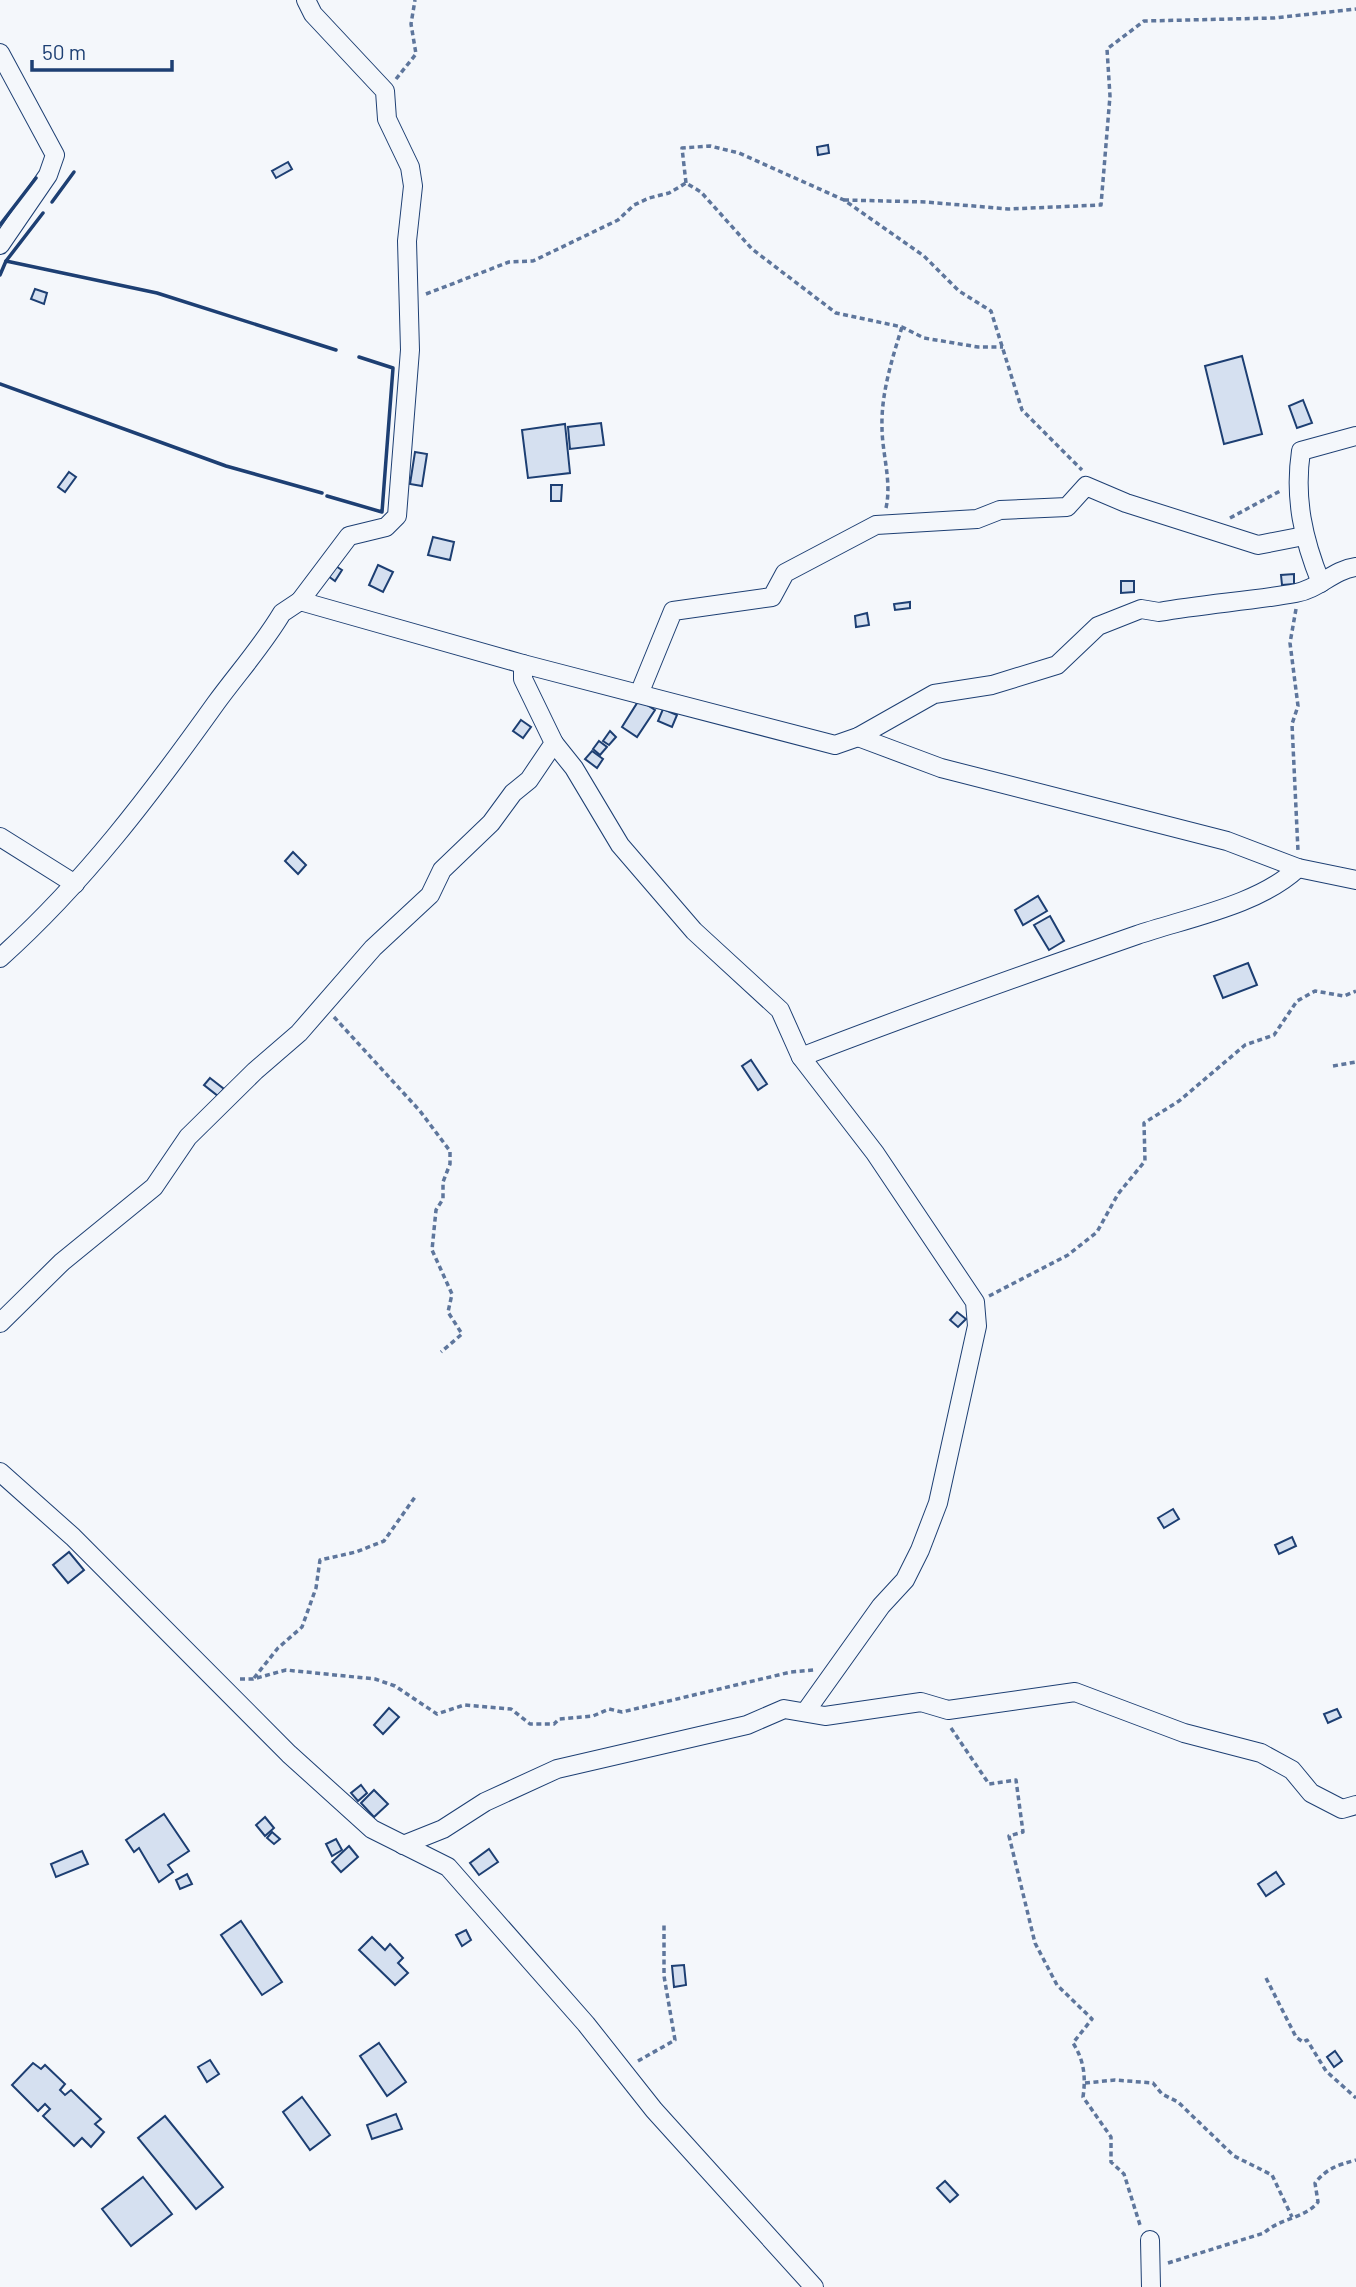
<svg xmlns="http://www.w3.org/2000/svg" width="1356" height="2287" viewBox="0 0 1356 2287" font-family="Barlow,sans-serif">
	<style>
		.building { fill: #d5e0f0; stroke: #1d3f73; stroke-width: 2 }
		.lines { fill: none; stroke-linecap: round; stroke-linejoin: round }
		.street-casing { stroke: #1d3f73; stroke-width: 20 }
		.path { stroke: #5e769c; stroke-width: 3.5; stroke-dasharray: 5 3.5; stroke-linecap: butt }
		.street { stroke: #f4f7fb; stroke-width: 18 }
		.wall { stroke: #1d3f73; stroke-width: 3.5 }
	</style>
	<rect width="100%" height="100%" fill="#f4f7fb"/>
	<g class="building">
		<path d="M828,145L829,153L818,155L817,147Z"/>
		<path d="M288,162L292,169L276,178L272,171Z"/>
		<path d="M35,289L47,293L44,304L31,299Z"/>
		<path d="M1242,356L1262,434L1224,444L1205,366Z"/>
		<path d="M1303,400L1312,423L1297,428L1289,406Z"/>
		<path d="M601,423L604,445L570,449L568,427Z"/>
		<path d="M565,424L570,473L528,478L522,430Z"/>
		<path d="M415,452L427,454L422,486L410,484Z"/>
		<path d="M69,472L76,477L65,492L58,487Z"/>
		<path d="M551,485H562L561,501H551Z"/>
		<path d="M433,537L454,542L450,560L428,555Z"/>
		<path d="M334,565L342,570L335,581L328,576Z"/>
		<path d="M378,565L393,572L383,592L369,585Z"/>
		<path d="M1294,574V584L1282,585L1281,575Z"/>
		<path d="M1121,581H1134V592L1121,593Z"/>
		<path d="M910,602V608L895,610L894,604Z"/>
		<path d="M867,613L869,625L856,627L855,616Z"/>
		<path d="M639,700L655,710L637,737L622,727Z"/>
		<path d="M663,709L677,715L672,727L658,721Z"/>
		<path d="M521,720L531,727L523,738L513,731Z"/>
		<path d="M610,731L616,737L609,745L603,741Z"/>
		<path d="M599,741L607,747L600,755L593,749Z"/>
		<path d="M592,751L603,759L597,768L585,759Z"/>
		<path d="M293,852L306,865L298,874L285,861Z"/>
		<path d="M1038,896L1047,911L1023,925L1015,910Z"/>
		<path d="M1050,916L1064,941L1049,950L1034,925Z"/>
		<path d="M1248,963L1257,985L1223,998L1214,976Z"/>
		<path d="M751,1060L767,1084L758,1090L742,1066Z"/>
		<path d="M210,1078L224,1089L218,1096L204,1085Z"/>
		<path d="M957,1312L966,1319L958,1327L950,1320Z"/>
		<path d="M1173,1509L1179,1519L1164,1528L1158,1518Z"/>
		<path d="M1292,1537L1296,1546L1279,1554L1275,1545Z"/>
		<path d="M69,1552L84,1570L68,1583L53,1565Z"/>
		<path d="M389,1708L399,1717L383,1734L374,1725Z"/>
		<path d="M1337,1709L1341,1717L1328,1723L1324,1714Z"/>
		<path d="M361,1785L367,1793L358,1801L351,1793Z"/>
		<path d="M374,1790L388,1804L374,1817L361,1803Z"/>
		<path d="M164,1814L189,1851L168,1865L173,1872L159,1882L139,1848L134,1852L126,1840Z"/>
		<path d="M265,1817L274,1828L265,1836L256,1825Z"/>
		<path d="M272,1832L280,1839L274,1844L267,1838Z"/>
		<path d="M336,1839L342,1850L332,1856L326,1844Z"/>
		<path d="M349,1846L358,1857L341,1872L332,1862Z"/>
		<path d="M489,1849L498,1862L479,1875L470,1863Z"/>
		<path d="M82,1851L88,1864L56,1877L51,1864Z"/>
		<path d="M1276,1872L1284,1884L1266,1896L1258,1884Z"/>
		<path d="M187,1874L192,1884L180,1889L176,1880Z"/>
		<path d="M241,1921L282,1982L262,1995L221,1935Z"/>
		<path d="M466,1930L471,1940L462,1946L456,1935Z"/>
		<path d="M372,1937L385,1950L390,1944L403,1958L398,1963L408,1973L395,1985L359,1950Z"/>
		<path d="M684,1965L686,1985L674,1987L672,1966Z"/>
		<path d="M379,2043L406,2082L387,2096L360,2056Z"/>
		<path d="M1335,2051L1342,2061L1334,2067L1327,2057Z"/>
		<path d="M210,2060L219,2074L207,2082L198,2067Z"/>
		<path d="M33,2063L41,2069L45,2065L65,2084L60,2090L65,2095L71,2090L101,2119L95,2124L104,2132L91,2147L82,2138L74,2146L43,2116L50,2109L45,2104L38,2111L12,2085Z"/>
		<path d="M302,2097L330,2135L310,2150L283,2112Z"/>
		<path d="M396,2114L402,2129L372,2139L367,2125Z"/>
		<path d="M165,2116L223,2187L196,2209L138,2138Z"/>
		<path d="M143,2177L172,2214L131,2246L102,2209Z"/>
		<path d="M945,2181L958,2195L950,2202L937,2188Z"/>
	</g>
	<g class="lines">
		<defs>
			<g id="street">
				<path d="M0,53L55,155L48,175L0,245"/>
				<path d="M1321,583C1303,539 1294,498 1301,451L1356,436"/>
				<path d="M300,601L349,536L386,527L397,516L410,350L407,241L413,186L410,167L387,119L385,91L313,14L306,0"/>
				<path d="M639,694L673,611L772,597L785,573L876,525L977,519L1000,510L1067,507L1086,486L1126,503L1258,545L1304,536"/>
				<path d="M858,737L941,768L1227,841L1298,868L1356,880"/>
				<path d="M554,743L574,768L620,845L694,931L780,1010L801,1057L875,1153L975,1302L977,1326L938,1503L920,1550L905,1580L881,1606L806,1711"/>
				<path d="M0,837L75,884"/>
				<path d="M0,958C84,883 151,794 216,703C238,673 263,645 282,613L300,601L523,664L835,745L858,737L934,694L992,685L1057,665L1098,626L1141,609L1159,612C1204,604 1251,601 1296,593C1319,589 1333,570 1356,567"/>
				<path d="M801,1057C912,1014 1025,974 1137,935C1187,918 1259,905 1298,868"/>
				<path d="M0,1323L62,1262L154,1187L188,1137L255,1071L299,1033L373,948L430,895L442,870L491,823L513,793L529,780L554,743L523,679V664"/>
				<path d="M0,1472L73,1537L289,1754L372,1829L448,1867L586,2024L654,2110L814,2287"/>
				<path d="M403,1845L443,1829L485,1802L557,1769L747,1725L784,1709L825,1716L921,1702L948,1710L1075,1692L1184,1733L1261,1753L1292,1770L1311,1793L1342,1809L1356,1805"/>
				<path d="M1150,2240L1151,2287"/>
			</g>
		</defs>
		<use href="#street" class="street-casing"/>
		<g class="path">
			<path d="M396,79L416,54L411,24L415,0"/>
			<path d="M686,183L682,148L710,146L739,153L844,200L924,256L959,291L991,311L1022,410L1082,470"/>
			<path d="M844,200L926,202L1008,209L1101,205L1110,96L1107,49L1144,21L1274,18L1356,9"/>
			<path d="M426,294L509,262L533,261L618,220L634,205L649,198L669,193L686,183L701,192L752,249L836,313L902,327L924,338L978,347H1003"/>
			<path d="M886,508C892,481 882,454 882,427C881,394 892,359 902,327"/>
			<path d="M1230,518L1282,490"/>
			<path d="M1296,609L1290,643L1298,706L1292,724L1298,851"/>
			<path d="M334,1017L420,1111L450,1151V1164L443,1182V1199L436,1210L432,1250L452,1294L448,1312L462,1334L441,1352"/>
			<path d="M1333,1066L1356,1062"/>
			<path d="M989,1296L1068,1255L1097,1232L1118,1194L1145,1161L1144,1123L1179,1101L1245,1045L1274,1035L1297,1001L1315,991L1344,996L1356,991"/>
			<path d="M254,1678L278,1648L302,1627L316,1588L320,1560L356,1552L384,1541L415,1497"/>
			<path d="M240,1679H253L286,1670L375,1679L395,1686L437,1714L464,1705L511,1709L530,1724H554L559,1719L593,1716L609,1709L622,1712L791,1672L814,1670"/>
			<path d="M951,1728L989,1784L1016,1780L1023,1832L1009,1836L1035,1943L1057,1985L1092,2019L1073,2043C1084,2060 1086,2077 1083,2097L1111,2137V2162L1124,2174L1140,2225"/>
			<path d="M1266,1978L1296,2037L1303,2042L1307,2040L1326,2071L1356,2098"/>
			<path d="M638,2061L675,2040L664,1976V1924"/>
			<path d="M1085,2083L1115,2080L1153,2083L1162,2094L1178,2102L1234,2156L1272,2175L1292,2217"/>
			<path d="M1168,2263L1264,2233C1280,2218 1306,2218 1318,2202L1315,2183C1327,2168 1338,2165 1356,2160"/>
		</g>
		<use href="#street" class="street"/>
		<g class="wall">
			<path d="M52,202L74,172"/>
			<path d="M0,225L36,178"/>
			<path d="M6,261L43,213"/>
			<path d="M0,275L6,261L157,293L336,350"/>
			<path d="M0,384L226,466L322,493"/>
			<path d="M327,496L382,512L393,368L359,357"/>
		</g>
	</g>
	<path d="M32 60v10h140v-10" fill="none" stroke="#1d3f73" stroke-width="3.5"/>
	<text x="42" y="60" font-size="21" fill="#1d3f73" stroke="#f4f7fb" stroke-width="5" paint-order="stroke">50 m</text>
</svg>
